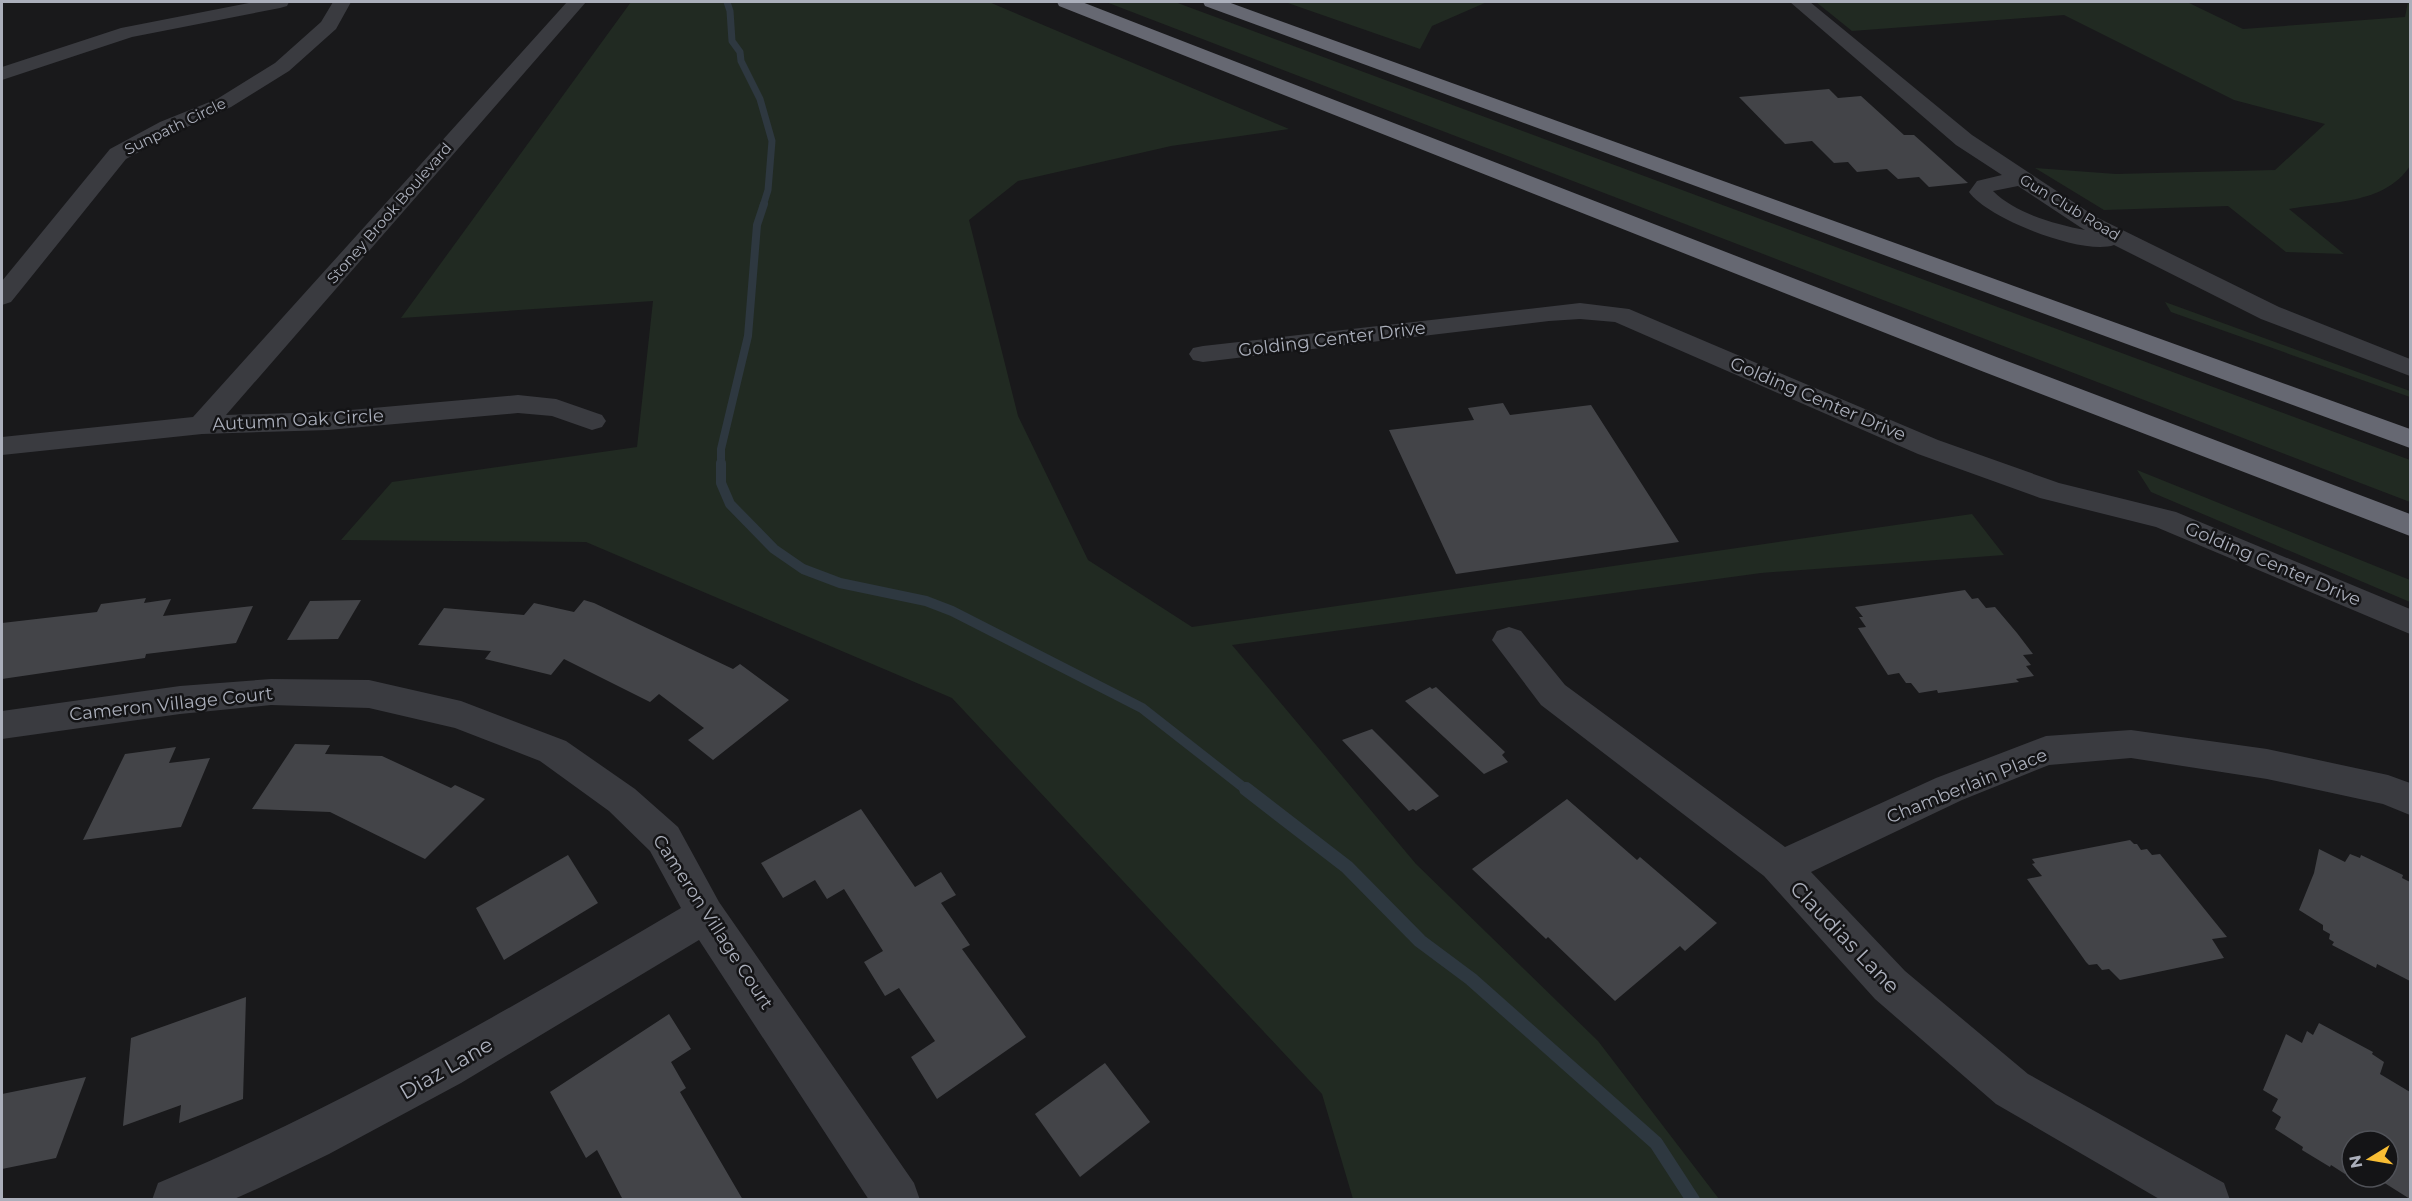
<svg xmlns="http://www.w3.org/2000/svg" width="2412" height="1201" viewBox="0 0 2412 1201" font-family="Montserrat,sans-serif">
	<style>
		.green { fill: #212a22 }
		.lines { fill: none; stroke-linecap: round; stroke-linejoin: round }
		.stream-far3 { stroke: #2e3840; stroke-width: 7 }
		.stream-far2 { stroke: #2e3840; stroke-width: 8 }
		.stream-far1 { stroke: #2e3840; stroke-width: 10 }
		.stream { stroke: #2e3840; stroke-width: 14 }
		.building { fill: #434448 }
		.minor { fill: #3a3b40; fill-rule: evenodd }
		.highway { fill: #666872; fill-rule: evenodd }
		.labels { text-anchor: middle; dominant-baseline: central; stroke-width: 5; stroke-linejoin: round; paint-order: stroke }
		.far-street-label { font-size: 15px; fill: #abafbb; stroke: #141416 }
		.street-label { font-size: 18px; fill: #abafbb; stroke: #141416 }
		.near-street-label { font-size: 21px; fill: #abafbb; stroke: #141416 }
	</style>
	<rect width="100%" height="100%" fill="#19191b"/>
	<g class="green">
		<path d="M631,2H989L1289,129L1171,146L1018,181L969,220L1018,416L1088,560L1192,627L1972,514L2004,555L1761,573L1232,645L1416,864L1598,1041L1719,1199H1353L1322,1094L952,698L586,542L341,540L392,482L637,447L653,301L401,318Z"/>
		<path d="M1106,2H1175L2410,460V502Z"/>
		<path d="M1285,2H1487L1432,26L1420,49Z"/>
		<path d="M1816,2H2187L2243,29L2405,17L2408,2H2410V166C2384,205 2331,201 2289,209L2344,254L2286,252L2228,206L2104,210L2035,168L2116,174L2275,170L2325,124L2234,100L2064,15L1852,31Z"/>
		<path d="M2165,302L2410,391V397L2171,312Z"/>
		<path d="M2137,470L2410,580V602L2151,492Z"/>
	</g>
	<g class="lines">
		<path class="stream-far3" d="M727,2L730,11L732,41L740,52L741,61L760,99L772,141L768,190L763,206"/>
		<path class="stream-far2" d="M721,464V449L748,336L757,225L764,204"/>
		<path class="stream-far1" d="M721,463V483L730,504L774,549L803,569L840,583L926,601L952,611L1142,708L1248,791"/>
		<path class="stream" d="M1246,789L1347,867L1420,941L1471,979L1656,1143L1693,1200"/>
	</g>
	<g class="building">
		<path d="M1829,89L1838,98L1861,96L1904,135H1914L1968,183L1929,187L1919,177L1898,179L1887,169L1857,172L1848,162L1834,163L1812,141L1785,144L1739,97Z"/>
		<path d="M1503,403L1510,415L1591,405L1679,542L1456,574L1389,430L1474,420L1468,408Z"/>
		<path d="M1965,590L1972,599L1978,598L1986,608L1995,607L2017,633L2033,654L2023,655L2031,665L2026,666L2034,676L2016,679L2019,682L1938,693L1937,690L1919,693L1911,683H1906L1899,673L1888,675L1858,628L1866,627L1859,617H1863L1855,607Z"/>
		<path d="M146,598L144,603L171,599L163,616L253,606L236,643L146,654L145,658L2,679V623L97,612L101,604Z"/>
		<path d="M361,600L338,639L287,640L310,601Z"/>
		<path d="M584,600L594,603L733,669L740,664L789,700L713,760L688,740L704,728L659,694L650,702L564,659L551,675L485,659L491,651L418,645L444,608L524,615L534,603L574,612Z"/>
		<path d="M1430,687L1432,689L1436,687L1505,752L1502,755L1508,762L1484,774L1405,701Z"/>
		<path d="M1372,729L1439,796L1416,811L1413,809L1409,811L1342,740Z"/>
		<path d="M295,744L330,745L325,754L382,756L451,788L455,785L485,799L425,859L330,812L252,809Z"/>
		<path d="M176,747L169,763L210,758L181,827L83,840L125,754Z"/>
		<path d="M1567,799L1637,860L1640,857L1717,923L1685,951L1680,946L1615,1001L1548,937L1546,939L1472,869Z"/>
		<path d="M861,809L915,887L941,872L956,895L941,903L970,945L962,949L1026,1037L937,1099L911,1057L935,1041L899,988L885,996L864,962L883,951L844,889L827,899L815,880L783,898L761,863Z"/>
		<path d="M2130,840L2134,844H2137L2141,850L2147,849L2152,855L2160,854L2227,937L2212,939L2224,958L2120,980L2109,969L2102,970L2097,964L2089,965L2086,962L2027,879L2042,876L2032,864L2035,863L2032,859Z"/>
		<path d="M2319,849L2345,862L2350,854L2360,858L2361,855L2403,875L2402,878L2410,882V981L2377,964L2376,968L2332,945L2334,942L2329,939L2330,934L2323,930V925L2299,910L2314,873Z"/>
		<path d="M568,855L598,903L504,960L476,908Z"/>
		<path d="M246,997L243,1099L179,1123L181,1105L123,1126L131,1038Z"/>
		<path d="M669,1014L691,1049L671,1062L686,1088L680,1092L743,1200H623L597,1150L586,1158L550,1092Z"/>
		<path d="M2319,1023L2373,1052L2372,1054L2384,1062L2380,1074L2410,1092V1199L2375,1177H2388V1141H2352V1163L2349,1161L2345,1174L2331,1165L2330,1167L2302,1150L2303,1147L2275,1129L2281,1117L2272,1111L2278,1099L2263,1090L2286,1034L2302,1043L2307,1031L2313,1035Z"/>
		<path d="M1105,1063L1150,1122L1080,1177L1035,1114Z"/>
		<path d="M86,1077L56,1158L2,1169V1094Z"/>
	</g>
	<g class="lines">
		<g class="minor">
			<path d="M254,2H289L287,6L280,8L132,37L2,80V67L121,28Z"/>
			<path d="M333,2H351L336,29L289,71L231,107L176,132L126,159L11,302L2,305V281L110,149L160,122L217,99L275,63L321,22Z"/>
			<path d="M567,2H586L226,415L328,412L518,395L556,399L602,415L606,421L602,427L592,430L552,416L518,413L328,430L202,434L2,455V437L193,417Z"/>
			<path d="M1790,2H1810L1972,135L2096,217L2279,307L2410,359V376L2261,319L2114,245C2084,256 1988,219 1969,192L1977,181L2002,175L1956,145ZM2018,186L2080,227L2085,230C2055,224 2016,214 1993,191Z"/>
			<path d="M1580,303L1629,309L1938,440L2059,483L2176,512L2410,609V634L2156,527L2040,498L1918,454L1615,322L1580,319L1549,321L1203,362L1193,360L1189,354L1193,348L1203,346Z"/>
			<path d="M1509,627L1521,631L1565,685L1785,847L1936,778L2046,736L2131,730L2267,749L2388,775L2410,783V815L2383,804L2267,779L2131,758L2049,765L1962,800L1811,872L1905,971L2028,1074L2224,1183L2230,1200H2161L1996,1104L1875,999L1764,876L1541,705L1492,640L1497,631Z"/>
			<path d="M271,679L369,680L461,701L566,741L635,789L678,827L719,902L914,1183L920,1200H869L699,940L461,1083L329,1154L261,1187L232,1200H152L158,1183C341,1107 510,1009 681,908L650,851L609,811L540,761L455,728L369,708L271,705L180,714L2,739V711L180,686Z"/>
		</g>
		<g class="highway">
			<path d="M1057,2H1082L1999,358L2410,514V536L1979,370L1059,6Z"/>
			<path d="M1203,2H1228L2410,429V448L1205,6Z"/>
		</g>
	</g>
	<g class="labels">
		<g class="far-street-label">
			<text transform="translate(175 126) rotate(-26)">Sunpath Circle</text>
			<text transform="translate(2070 207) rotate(31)">Gun Club Road</text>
			<text transform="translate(389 213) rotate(-49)">Stoney Brook Boulevard</text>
		</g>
		<g class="street-label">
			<text transform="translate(1332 339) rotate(-7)">Golding Center Drive</text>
			<text transform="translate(1818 399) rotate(23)">Golding Center Drive</text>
			<text transform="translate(298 420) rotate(-3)">Autumn Oak Circle</text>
			<text transform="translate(2273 564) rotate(23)">Golding Center Drive</text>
			<text transform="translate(171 704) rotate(-6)">Cameron Village Court</text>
			<text transform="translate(1967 786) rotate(-22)">Chamberlain Place</text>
			<text transform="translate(713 922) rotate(57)">Cameron Village Court</text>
		</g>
		<g class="near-street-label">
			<text transform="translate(1845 937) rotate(46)">Claudias Lane</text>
			<text transform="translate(446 1068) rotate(-30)">Diaz Lane</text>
		</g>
	</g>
	<rect width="2412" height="1201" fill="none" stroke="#abafbb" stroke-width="6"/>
	<g transform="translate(2370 1159) rotate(259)"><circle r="28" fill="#141416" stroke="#505258" stroke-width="1.5"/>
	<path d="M0-4.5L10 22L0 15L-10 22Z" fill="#f8bd34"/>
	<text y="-9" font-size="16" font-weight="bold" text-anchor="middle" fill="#abafbb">N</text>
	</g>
</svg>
